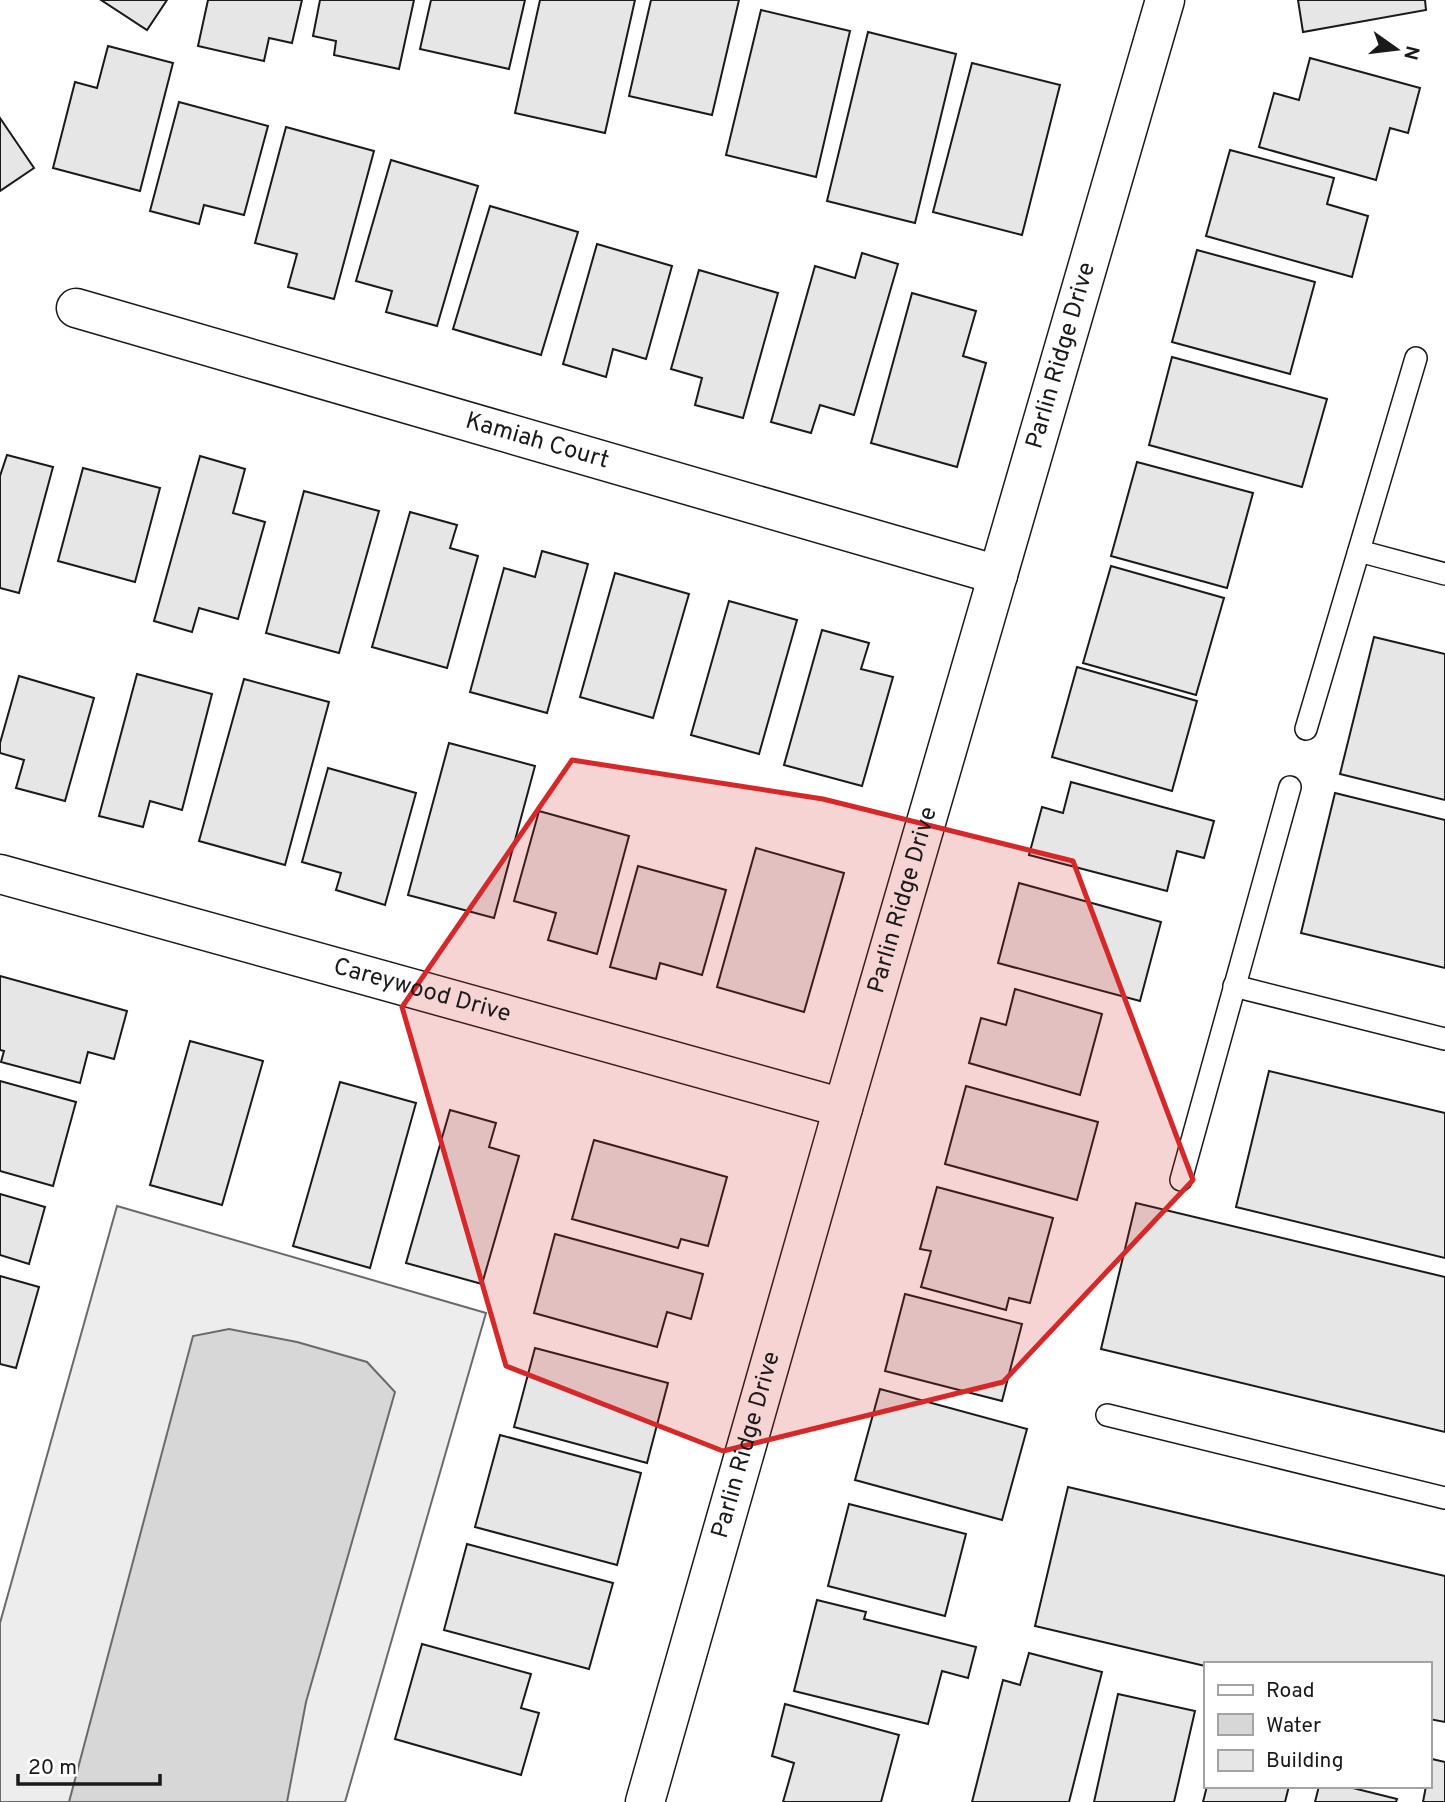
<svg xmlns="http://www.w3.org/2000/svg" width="1445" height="1802" viewBox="0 0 1445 1802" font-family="Overpass,sans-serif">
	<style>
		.built { fill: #ededed; stroke: #6a6a6a; stroke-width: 2 }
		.water { fill: #d7d7d7; stroke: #6a6a6a; stroke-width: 2 }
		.building { fill: #e6e6e6; stroke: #1a1a1a; stroke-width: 2 }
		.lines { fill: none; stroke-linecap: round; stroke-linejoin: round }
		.lane-casing { stroke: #1a1a1a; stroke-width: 24 }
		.street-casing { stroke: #1a1a1a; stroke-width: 41 }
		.lane { stroke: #fff; stroke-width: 21 }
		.street { stroke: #fff; stroke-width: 38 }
		.marked { fill: #d62828; fill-opacity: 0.2; stroke: #d62828; stroke-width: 5; stroke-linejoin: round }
		.labels { text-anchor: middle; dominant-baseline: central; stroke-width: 5; stroke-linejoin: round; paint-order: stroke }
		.street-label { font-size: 24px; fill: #1a1a1a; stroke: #fff }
	</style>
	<rect width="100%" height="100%" fill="#fff"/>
	<path class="built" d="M117,1206L486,1313L345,1802H0V1623Z"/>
	<path class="water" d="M229,1329L297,1342L367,1362L395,1392L306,1702L287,1802H69L193,1336Z"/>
	<g class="building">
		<path d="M101,0H167L147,30Z"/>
		<path d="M208,0H302L292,43L269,38L264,61L198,46Z"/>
		<path d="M320,0H414L399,69L334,55L336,41L313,36Z"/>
		<path d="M431,0H525L509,69L420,49Z"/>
		<path d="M540,0H635L605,133L515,113Z"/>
		<path d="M651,0H739L712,115L629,96Z"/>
		<path d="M1298,0H1425L1426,10L1303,32Z"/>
		<path d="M761,10L850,31L816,177L726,155Z"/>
		<path d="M868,32L956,54L915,223L827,201Z"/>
		<path d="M108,46L173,63L140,191L53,168L75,82L97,88Z"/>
		<path d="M1310,58L1420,88L1408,133L1390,128L1376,180L1259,147L1274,93L1299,100Z"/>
		<path d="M972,63L1060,85L1022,235L933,212Z"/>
		<path d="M179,102L268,126L244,215L204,205L199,224L150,211Z"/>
		<path d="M0,118L34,168L0,191Z"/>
		<path d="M286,127L374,151L334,299L288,287L297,254L255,243Z"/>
		<path d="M1230,150L1334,178L1327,204L1368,216L1352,277L1206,236Z"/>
		<path d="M391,160L478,186L437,326L386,312L392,291L356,281Z"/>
		<path d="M490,206L578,232L541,355L453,329Z"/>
		<path d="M597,244L672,266L646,359L613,349L606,377L563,364Z"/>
		<path d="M1197,250L1315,282L1290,374L1172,342Z"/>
		<path d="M862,253L898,264L854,415L820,405L811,433L771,422L815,266L855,278Z"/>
		<path d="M699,270L778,293L743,418L695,405L702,378L671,369Z"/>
		<path d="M912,293L976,311L963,356L986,363L957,467L871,443Z"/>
		<path d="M1172,357L1327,399L1302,487L1149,445Z"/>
		<path d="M7,455L53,467L19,593L0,588V476Z"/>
		<path d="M200,456L245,469L233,513L265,522L238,619L199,608L192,632L154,621Z"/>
		<path d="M1137,462L1253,493L1227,588L1111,556Z"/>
		<path d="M83,468L160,488L135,582L58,561Z"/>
		<path d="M304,491L379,511L339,653L266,633Z"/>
		<path d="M410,512L457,525L450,548L478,556L447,668L372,647Z"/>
		<path d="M542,551L588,564L547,713L470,692L504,568L535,577Z"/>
		<path d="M1111,566L1224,598L1196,695L1083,663Z"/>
		<path d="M615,573L689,594L653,718L580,697Z"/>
		<path d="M729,601L797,620L759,754L691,735Z"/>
		<path d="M822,630L869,643L861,669L893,677L862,786L784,765Z"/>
		<path d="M1374,637L1445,654V800L1340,774Z"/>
		<path d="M1077,667L1197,701L1172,791L1052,757Z"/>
		<path d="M137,674L212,694L182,810L150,801L143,827L99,816Z"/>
		<path d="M19,676L94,698L65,801L16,788L24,760L0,753V743Z"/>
		<path d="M244,679L329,702L285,865L199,841Z"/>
		<path d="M449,743L535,766L494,918L408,895Z"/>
		<path d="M328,768L416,793L385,905L336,890L341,873L302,862Z"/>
		<path d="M1071,782L1214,821L1204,858L1177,851L1167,891L1029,855L1042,807L1063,813Z"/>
		<path d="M1335,793L1445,820V968L1301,933Z"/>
		<path d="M539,811L629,836L597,954L548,940L556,913L514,901Z"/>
		<path d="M756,848L844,873L804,1012L717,987Z"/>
		<path d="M638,866L726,890L702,975L660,963L656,979L610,967Z"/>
		<path d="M1019,883L1161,922L1140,1001L998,963Z"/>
		<path d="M0,976L127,1011L114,1059L88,1052L80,1083L1,1062L4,1051L0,1050Z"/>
		<path d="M1015,989L1102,1014L1080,1095L969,1063L981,1018L1006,1025Z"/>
		<path d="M190,1041L263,1061L222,1205L150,1185Z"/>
		<path d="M1269,1071L1445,1113V1258L1236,1207Z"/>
		<path d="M0,1081L76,1102L53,1186L0,1171Z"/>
		<path d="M340,1082L416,1103L370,1268L293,1246Z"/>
		<path d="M966,1086L1098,1122L1077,1200L945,1164Z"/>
		<path d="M450,1110L496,1123L489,1147L519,1156L482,1284L406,1263Z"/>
		<path d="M594,1140L727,1177L708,1246L681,1239L678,1248L572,1219Z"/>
		<path d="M937,1187L1053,1218L1030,1303L1009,1298L1006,1310L921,1287L931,1251L920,1249Z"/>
		<path d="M0,1194L45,1207L29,1264L0,1255Z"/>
		<path d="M1136,1203L1445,1277V1432L1101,1349Z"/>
		<path d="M555,1234L703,1274L691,1319L667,1312L657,1347L534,1313Z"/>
		<path d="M0,1276L39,1287L16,1368L0,1364Z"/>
		<path d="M905,1294L1022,1324L1002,1401L885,1371Z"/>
		<path d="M535,1348L668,1383L647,1463L514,1427Z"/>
		<path d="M880,1389L1027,1429L1002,1520L855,1480Z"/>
		<path d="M500,1435L641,1473L617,1565L475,1527Z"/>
		<path d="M1068,1487L1445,1576V1722L1429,1719V1664H1205V1666L1035,1626Z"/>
		<path d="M849,1504L966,1534L945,1616L828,1586Z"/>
		<path d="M467,1544L613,1583L589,1669L444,1630Z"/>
		<path d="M817,1600L866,1612L864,1619L976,1647L968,1678L942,1671L928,1724L794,1691Z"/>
		<path d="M422,1644L531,1674L521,1708L539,1713L521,1775L395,1739Z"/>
		<path d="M1029,1653L1102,1672L1069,1802H972L1003,1680L1020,1685Z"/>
		<path d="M1118,1694L1195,1711L1174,1802H1094Z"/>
		<path d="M785,1704L899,1735L881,1802H783L794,1763L772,1756Z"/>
		<path d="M1432,1759L1445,1762V1802H1423L1426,1786H1429Z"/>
		<path d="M1207,1786H1289L1285,1802H1203Z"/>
		<path d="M1319,1786H1345L1397,1799L1396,1802H1315Z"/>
	</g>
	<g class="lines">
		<defs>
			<g id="lane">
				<path d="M1359,551L1445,574"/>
				<path d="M1306,729L1416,358"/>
				<path d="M1234,986L1445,1039"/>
				<path d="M1181,1180L1290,787"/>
				<path d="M1107,1415L1445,1498"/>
			</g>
			<g id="street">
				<path id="s1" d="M76,308L998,575"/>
				<path id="s2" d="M0,874L843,1108"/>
				<path id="s3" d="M645,1802L843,1108L1165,0"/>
			</g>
		</defs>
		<use href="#lane" class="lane-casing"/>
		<use href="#street" class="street-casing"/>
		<use href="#lane" class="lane"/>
		<use href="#street" class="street"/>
	</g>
	<path class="marked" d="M572,760L823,799L1073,861L1193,1180L1003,1382L723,1451L506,1366L402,1007Z"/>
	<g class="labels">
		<g class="street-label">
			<text stroke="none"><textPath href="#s3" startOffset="1505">Parlin Ridge Drive</textPath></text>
			<text stroke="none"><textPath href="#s1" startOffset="480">Kamiah Court</textPath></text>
			<text stroke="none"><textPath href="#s3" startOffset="938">Parlin Ridge Drive</textPath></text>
			<text stroke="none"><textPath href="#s2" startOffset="438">Careywood Drive</textPath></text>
			<text stroke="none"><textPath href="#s3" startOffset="371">Parlin Ridge Drive</textPath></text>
		</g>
	</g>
	<rect x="1204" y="1662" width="228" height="126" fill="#ffffff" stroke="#a3a3a3" stroke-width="2"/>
	<rect x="1218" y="1685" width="35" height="10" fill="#ffffff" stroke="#a3a3a3" stroke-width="2"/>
	<text x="1266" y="1697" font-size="21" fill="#1a1a1a">Road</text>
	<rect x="1218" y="1714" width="35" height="21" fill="#d7d7d7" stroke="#a3a3a3" stroke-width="2"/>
	<text x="1266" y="1732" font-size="21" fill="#1a1a1a">Water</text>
	<rect x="1218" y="1750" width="35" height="21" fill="#e6e6e6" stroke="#a3a3a3" stroke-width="2"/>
	<text x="1266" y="1767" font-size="21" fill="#1a1a1a">Building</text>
	<g transform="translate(1396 49) rotate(104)" stroke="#ffffff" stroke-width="5" paint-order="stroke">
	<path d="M0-5L12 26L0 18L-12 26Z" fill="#1a1a1a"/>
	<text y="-10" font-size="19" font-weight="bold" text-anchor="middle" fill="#1a1a1a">N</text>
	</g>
	<path d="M18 1774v10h142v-10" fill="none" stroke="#1a1a1a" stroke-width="3.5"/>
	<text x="28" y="1774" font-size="21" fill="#1a1a1a" stroke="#ffffff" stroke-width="5" paint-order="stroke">20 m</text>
</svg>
